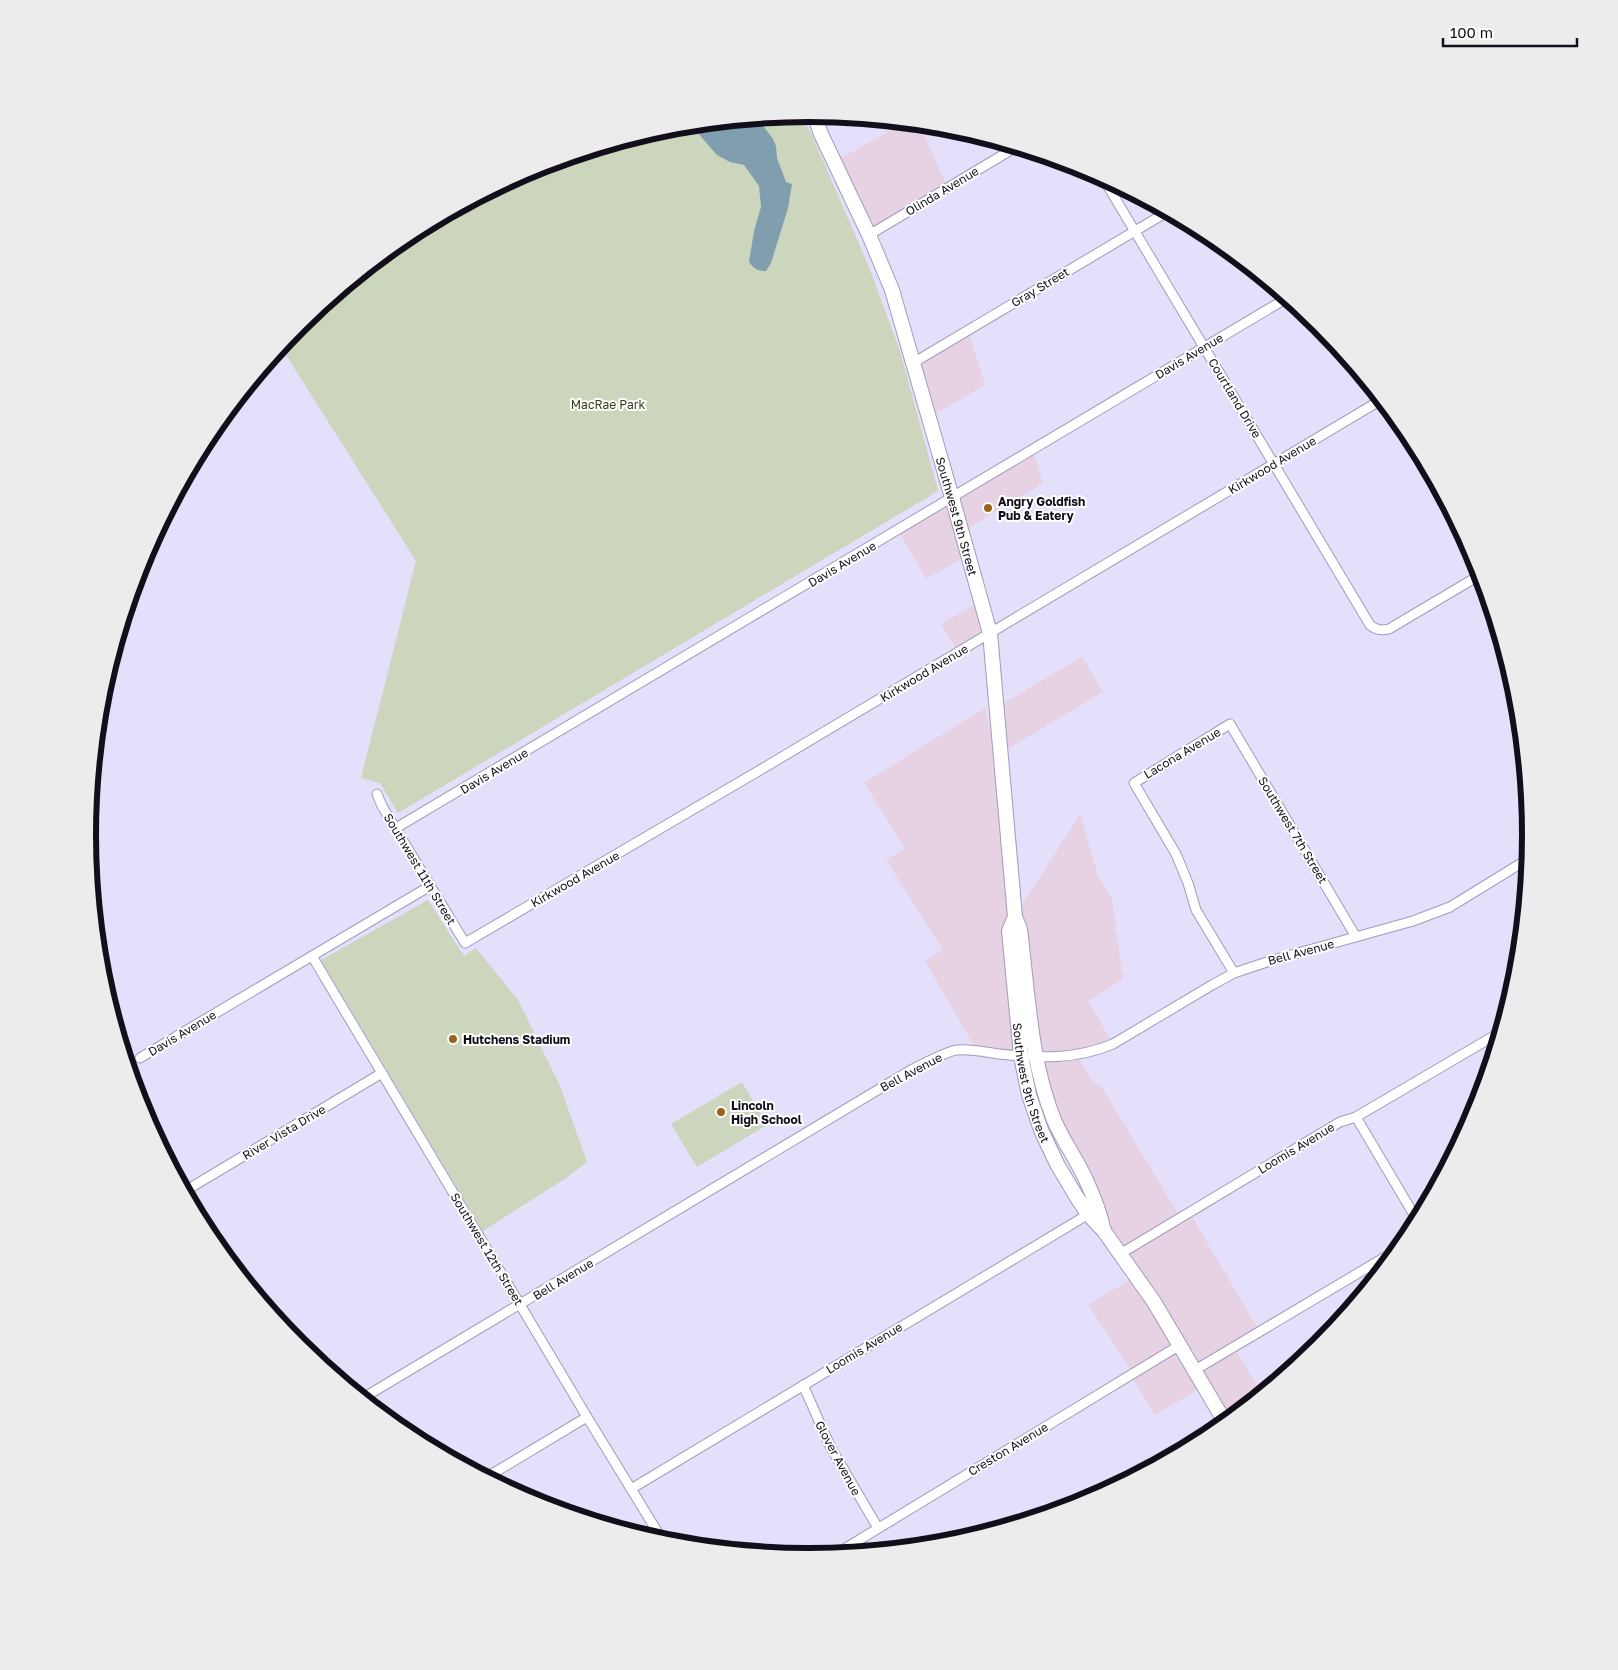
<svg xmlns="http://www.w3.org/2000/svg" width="1618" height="1670" viewBox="0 0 1618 1670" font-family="'Golos Text',sans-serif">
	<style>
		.commercial { fill: #e6d2e2 }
		.green { fill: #cbd6bc }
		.water { fill: #819eae }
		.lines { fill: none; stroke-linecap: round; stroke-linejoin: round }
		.minor-casing { stroke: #a19bbc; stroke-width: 11 }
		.secondary-casing { stroke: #a19bbc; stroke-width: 16 }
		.minor { stroke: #fff; stroke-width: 9 }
		.secondary { stroke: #fff; stroke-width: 14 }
		.poi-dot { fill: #9a621d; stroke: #fff; stroke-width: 2 }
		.labels { text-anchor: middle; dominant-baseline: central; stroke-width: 4; stroke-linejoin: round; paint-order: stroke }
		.street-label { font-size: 12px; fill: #120f1b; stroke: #fff }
		.park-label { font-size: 12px; fill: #324114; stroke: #fff }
		.poi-label { font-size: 12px; font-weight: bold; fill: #120f1b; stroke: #fff; text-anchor: start }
		.rim { fill: none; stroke: #120f1b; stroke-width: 6 }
	</style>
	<rect width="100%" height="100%" fill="#e4dffb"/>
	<g class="commercial">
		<path d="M904,123L919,124L948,188L869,235L834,162Z"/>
		<path d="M968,330L985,385L929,418L913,363Z"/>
		<path d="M1032,448L1043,483L962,532L968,555L926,579L898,530Z"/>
		<path d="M981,601L990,633L958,652L941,624Z"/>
		<path d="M1082,657L1103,692L1001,753L997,707Z"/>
		<path d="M985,708L1005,799L1015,916L1080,814L1098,876L1112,899L1123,979L1088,1001L1113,1044L1077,1056L1093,1082L1102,1087L1180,1217L1189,1212L1260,1332L1234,1347L1258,1387L1274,1379L1275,1381L1225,1422L1204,1386L1155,1415L1130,1375L1133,1373L1088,1305L1136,1276L1069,1150L1032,1026L1021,1056L977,1051L925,961L943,950L886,860L905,848L864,783Z"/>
	</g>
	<g class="green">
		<path d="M800,114L811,133L869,267L900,351L938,491L398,813L380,783L361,778L416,561L281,347L299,325L408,235L533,168L669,127Z"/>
		<path d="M428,900L464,956L476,948L518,1000L560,1086L587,1162L566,1178L483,1231L321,960Z"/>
		<path d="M742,1082L767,1125L697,1167L671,1124Z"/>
	</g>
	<path class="water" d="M758,119L773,139L776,146L777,158L786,182L792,184L788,208L771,263L766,271C757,271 754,269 749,262L754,231L761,207L759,186L744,165L730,162L717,155L702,138L693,125Z"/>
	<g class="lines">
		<defs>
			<g id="minor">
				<path d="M1103,178L1370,625C1376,630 1381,631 1389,629L1480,575"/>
				<path d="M869,235L1016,147"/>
				<path d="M913,363L1167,212"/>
				<path d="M377,794L382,806L465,943L772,763L1381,400"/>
				<path d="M396,828L1287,298"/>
				<path d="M312,956L587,1417L663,1541"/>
				<path d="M1234,973L1196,910L1188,883L1176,854L1134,783L1230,724L1356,937"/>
				<path d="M140,1058L430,886"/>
				<path d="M1356,1117L1417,1220"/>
				<path d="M185,1191L382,1073"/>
				<path d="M1120,1254L1340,1122L1356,1117L1499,1033"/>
				<path d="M1195,1370L1397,1250"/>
				<path d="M803,1385L831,1448L878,1528"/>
				<path d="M363,1398L911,1070C921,1065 947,1051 957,1050C971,1049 985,1052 999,1054C1040,1058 1075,1060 1113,1044L1212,985L1234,973L1273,960L1413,921L1450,907L1528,859"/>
				<path d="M487,1477L587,1417"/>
				<path d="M631,1489L1092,1212"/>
				<path d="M644,1535L655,1528"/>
				<path d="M836,1554L1180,1345"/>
			</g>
			<g id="secondary">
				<path id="s1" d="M814,114L821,134L869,235L892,290L953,501L990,633L1015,917L1020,929C1028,993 1030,1060 1054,1120C1063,1141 1077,1160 1086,1180C1094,1197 1100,1213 1104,1231"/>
				<path id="s2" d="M1015,917L1009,931L1021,1056L1029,1095L1041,1130L1057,1164L1076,1196L1088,1214L1104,1231L1154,1302L1225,1422"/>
			</g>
		</defs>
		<use href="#minor" class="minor-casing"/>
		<use href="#secondary" class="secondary-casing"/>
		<use href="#minor" class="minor"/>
		<use href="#secondary" class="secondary"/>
	</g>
	<g class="poi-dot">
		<circle cx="988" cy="508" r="5"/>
		<circle cx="453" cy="1039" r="5"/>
		<circle cx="721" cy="1112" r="5"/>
	</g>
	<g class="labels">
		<g class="street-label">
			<text transform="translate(942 191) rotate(-31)">Olinda Avenue</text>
			<text transform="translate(1040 287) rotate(-31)">Gray Street</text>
			<text transform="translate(1189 356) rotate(-31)">Davis Avenue</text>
			<text transform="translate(1235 398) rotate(59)">Courtland Drive</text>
			<text transform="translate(1272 465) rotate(-31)">Kirkwood Avenue</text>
			<text stroke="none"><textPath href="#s1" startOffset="428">Southwest 9th Street</textPath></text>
			<text transform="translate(842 564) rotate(-31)">Davis Avenue</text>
			<text transform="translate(924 673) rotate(-31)">Kirkwood Avenue</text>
			<text transform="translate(1182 753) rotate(-31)">Lacona Avenue</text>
			<text transform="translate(494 771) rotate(-31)">Davis Avenue</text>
			<text transform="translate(1293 830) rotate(59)">Southwest 7th Street</text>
			<text transform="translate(420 869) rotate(59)">Southwest 11th Street</text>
			<text transform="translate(575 879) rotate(-30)">Kirkwood Avenue</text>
			<text transform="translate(1301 952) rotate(-15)">Bell Avenue</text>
			<text transform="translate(182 1033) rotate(-31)">Davis Avenue</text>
			<text transform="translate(911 1072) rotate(-28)">Bell Avenue</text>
			<text stroke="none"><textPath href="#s2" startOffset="169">Southwest 9th Street</textPath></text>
			<text transform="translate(284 1132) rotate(-31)">River Vista Drive</text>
			<text transform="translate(1296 1148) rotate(-31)">Loomis Avenue</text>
			<text transform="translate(487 1249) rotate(59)">Southwest 12th Street</text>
			<text transform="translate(563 1279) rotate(-31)">Bell Avenue</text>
			<text transform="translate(864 1348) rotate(-31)">Loomis Avenue</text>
			<text transform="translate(1008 1449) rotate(-31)">Creston Avenue</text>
			<text transform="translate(838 1458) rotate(62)">Glover Avenue</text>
		</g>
		<g class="park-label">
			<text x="608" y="404">MacRae Park</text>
		</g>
		<g class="poi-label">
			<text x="998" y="501">Angry Goldfish<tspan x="998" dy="14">Pub &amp; Eatery</tspan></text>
			<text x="463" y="1039">Hutchens Stadium</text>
			<text x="731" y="1105">Lincoln<tspan x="731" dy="14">High School</tspan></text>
		</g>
	</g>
	<path d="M0 0H1618V1670H0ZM96 835a713 713 0 1 1 1426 0a713 713 0 1 1-1426 0Z" fill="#ececed" fill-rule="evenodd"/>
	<path class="rim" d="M96 835a713 713 0 1 1 1426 0a713 713 0 1 1-1426 0Z"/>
	<path d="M1443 38v8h134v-8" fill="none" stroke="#120f1b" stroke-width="2.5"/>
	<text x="1450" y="38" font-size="15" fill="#120f1b" stroke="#ffffff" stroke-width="4" paint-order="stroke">100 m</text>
</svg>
